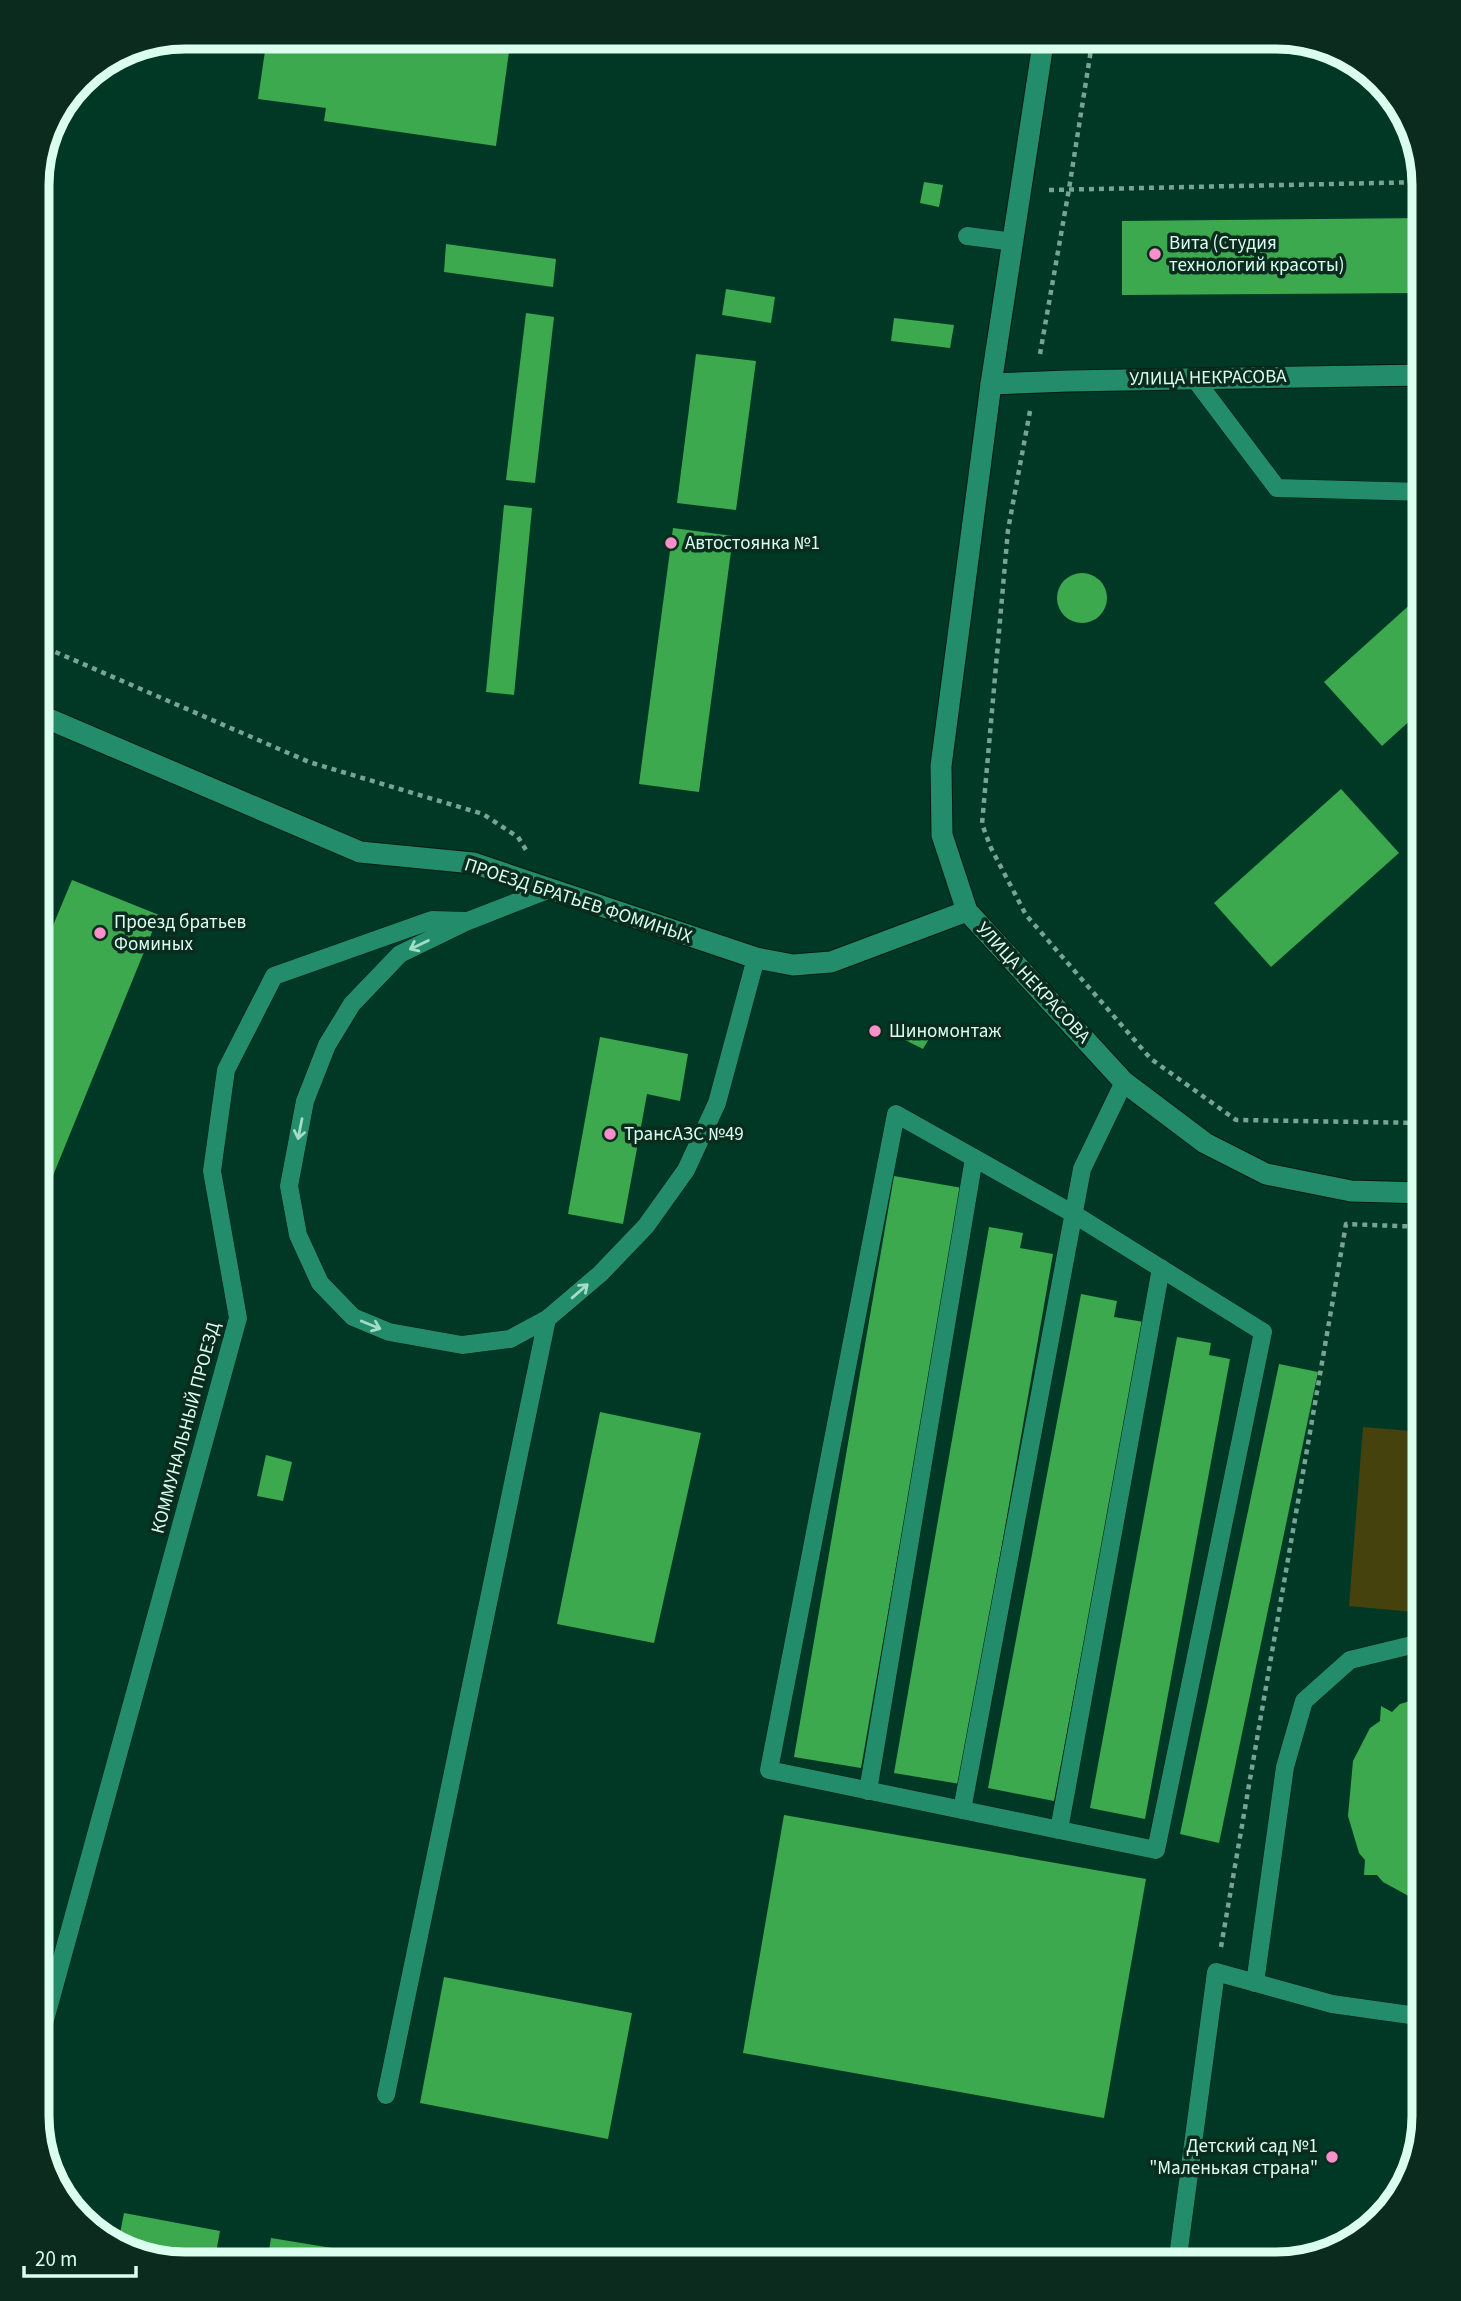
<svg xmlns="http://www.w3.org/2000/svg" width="1461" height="2301" viewBox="0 0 1461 2301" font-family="'Source Sans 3',sans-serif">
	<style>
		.green { fill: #45420d }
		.building { fill: #3ca94e }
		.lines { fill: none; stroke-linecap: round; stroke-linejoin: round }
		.service-casing { stroke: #001c12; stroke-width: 19 }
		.minor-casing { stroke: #001c12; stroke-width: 23 }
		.path { stroke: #77a493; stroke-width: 4.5; stroke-dasharray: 5 5; stroke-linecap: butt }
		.service { stroke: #238c6a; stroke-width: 18 }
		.minor { stroke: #238c6a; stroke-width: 21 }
		.oneway { stroke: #a4dcc6 }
		.poi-dot { fill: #f990ca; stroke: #0b2b1f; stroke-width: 2.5 }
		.labels { text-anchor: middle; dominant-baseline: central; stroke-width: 7; stroke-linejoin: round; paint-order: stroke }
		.poi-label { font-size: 19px; fill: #dbffee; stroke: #0b2b1f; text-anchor: start }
		.street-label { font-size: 19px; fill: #dbffee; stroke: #0b2b1f }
		.rim { fill: none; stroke: #dbffee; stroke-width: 9 }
	</style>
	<rect width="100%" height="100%" fill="#003826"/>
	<path class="green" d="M1363,1427L1424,1432V1613L1349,1606Z"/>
	<g class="building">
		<path d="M267,37H511L496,146L324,121L326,108L258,99Z"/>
		<path d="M924,182L943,185L939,207L920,203Z"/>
		<path d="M1424,218V293L1122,295V221Z"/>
		<path d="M446,244L556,259L553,287L444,272Z"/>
		<path d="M726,289L775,297L771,323L722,315Z"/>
		<path d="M526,313L554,317L535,483L506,480Z"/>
		<path d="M894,318L954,325L950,348L891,341Z"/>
		<path d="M696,354L756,361L736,510L677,503Z"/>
		<path d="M504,505L532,508L514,695L486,692Z"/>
		<path d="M673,528L733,536L699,792L639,784Z"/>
		<circle cx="1082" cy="598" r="25"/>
		<path d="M1424,592V708L1382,746L1324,682Z"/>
		<path d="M1341,789L1399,853L1271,967L1214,903Z"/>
		<path d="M72,880L159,915L37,1215V964Z"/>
		<path d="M912,1026L931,1035L923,1049L905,1040Z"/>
		<path d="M600,1037L688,1054L680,1101L647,1094L623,1224L568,1214Z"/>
		<path d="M894,1176L962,1188L861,1768L794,1757Z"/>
		<path d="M989,1227L1023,1233L1020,1248L1053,1254L960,1784L894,1773Z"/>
		<path d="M1081,1294L1117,1301L1114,1317L1144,1322L1054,1801L988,1788Z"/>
		<path d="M1177,1337L1211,1343L1209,1355L1230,1359L1145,1819L1090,1808Z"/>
		<path d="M1279,1364L1318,1372L1219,1843L1180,1834Z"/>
		<path d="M600,1412L701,1433L654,1643L557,1624Z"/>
		<path d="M266,1455L292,1462L283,1501L257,1496Z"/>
		<path d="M1424,1697V1901L1416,1900L1383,1882L1377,1875H1364L1365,1860L1359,1853L1348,1816L1353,1761L1370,1728L1380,1721L1381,1706L1392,1712L1400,1704Z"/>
		<path d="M784,1815L1146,1879L1104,2118L743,2053Z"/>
		<path d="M444,1977L632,2013L608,2139L420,2103Z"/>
		<path d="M124,2213L220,2231L214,2264H176L118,2244Z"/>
		<path d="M271,2238L332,2248L330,2264H267Z"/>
	</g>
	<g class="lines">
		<defs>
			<g id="service">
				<path d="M967,236L1014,242"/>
				<path d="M1194,378L1277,488L1424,492"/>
				<path d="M550,889L468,921L400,954L352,1004L327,1045L305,1101L289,1186L298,1235L320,1283L353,1317L389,1332L462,1345L510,1339L547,1319L600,1274L646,1226L686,1170L717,1103L756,958"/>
				<path d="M896,1114L1072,1213L1263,1332L1156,1850L769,1770Z"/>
				<path d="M868,1791L974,1158"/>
				<path d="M962,1810L1082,1169L1124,1082"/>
				<path d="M1059,1830L1161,1268"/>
				<path d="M1255,1983L1285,1767L1304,1701L1350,1660L1424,1642"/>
				<path d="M37,2049L238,1318L212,1171L226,1070L274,976L432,920L468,921"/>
				<path d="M386,2095L547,1319"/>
				<path d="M1177,2264L1216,1972L1332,2004L1424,2017"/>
			</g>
			<g id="minor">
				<path d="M1044,37L991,384L941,766L942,835L967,911L1124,1082L1205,1143L1266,1174L1351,1191L1424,1193"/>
				<path d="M991,384L1068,381L1424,375"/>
				<path d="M37,714L360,852L473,863L756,958L793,965L831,962L967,911"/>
			</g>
		</defs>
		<use href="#service" class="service-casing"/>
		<use href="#minor" class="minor-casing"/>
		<g class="path">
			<path d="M1049,190L1424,182"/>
			<path d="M1040,354L1069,189L1093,37"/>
			<path d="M1030,411L1008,530L982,824L991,848L1026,915L1151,1059L1236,1120L1424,1123"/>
			<path d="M37,644L309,762L483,814L518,837L526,850"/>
			<path d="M1221,1947L1346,1224L1424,1227"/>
		</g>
		<use href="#service" class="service"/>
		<use href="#minor" class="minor"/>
	</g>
	<defs><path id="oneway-shaft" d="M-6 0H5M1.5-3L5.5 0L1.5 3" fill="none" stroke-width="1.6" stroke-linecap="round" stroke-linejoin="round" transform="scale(1.75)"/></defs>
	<g class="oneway">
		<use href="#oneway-shaft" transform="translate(419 945) rotate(154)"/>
		<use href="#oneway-shaft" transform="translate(300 1129) rotate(101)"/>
		<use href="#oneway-shaft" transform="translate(580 1291) rotate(-41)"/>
		<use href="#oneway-shaft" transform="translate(371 1325) rotate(22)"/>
	</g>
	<g class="poi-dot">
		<circle cx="1155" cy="254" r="7"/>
		<circle cx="671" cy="543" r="7"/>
		<circle cx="100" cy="933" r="7"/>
		<circle cx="875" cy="1031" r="7"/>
		<circle cx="610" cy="1134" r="7"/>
		<circle cx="1332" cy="2157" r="7"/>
	</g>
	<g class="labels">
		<g class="poi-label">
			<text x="1169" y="243">Вита (Студия<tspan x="1169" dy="22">технологий красоты)</tspan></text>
			<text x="685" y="543">Автостоянка №1</text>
			<text x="114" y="922">Проезд братьев<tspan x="114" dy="22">Фоминых</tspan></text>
			<text x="889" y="1031">Шиномонтаж</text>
			<text x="624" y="1134">ТрансАЗС №49</text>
			<text x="1318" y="2146" text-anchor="end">Детский сад №1<tspan x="1318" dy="22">"Маленькая страна"</tspan></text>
		</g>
		<g class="street-label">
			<text transform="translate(1208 378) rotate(-1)">УЛИЦА НЕКРАСОВА</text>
			<text transform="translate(578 901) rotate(18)">ПРОЕЗД БРАТЬЕВ ФОМИНЫХ</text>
			<text transform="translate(1033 983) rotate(47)">УЛИЦА НЕКРАСОВА</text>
			<text transform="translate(186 1428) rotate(-75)">КОММУНАЛЬНЫЙ ПРОЕЗД</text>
		</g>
	</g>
	<path d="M0 0H1461V2301H0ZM185 49H1276A136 136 0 0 1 1412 185V2116A136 136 0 0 1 1276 2252H185A136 136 0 0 1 49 2116V185A136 136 0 0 1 185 49Z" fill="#0b2b1f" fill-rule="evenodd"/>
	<path class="rim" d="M185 49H1276A136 136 0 0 1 1412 185V2116A136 136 0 0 1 1276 2252H185A136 136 0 0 1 49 2116V185A136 136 0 0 1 185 49Z"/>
	<path d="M24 2266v10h112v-10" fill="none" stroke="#dbffee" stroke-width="3.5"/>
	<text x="35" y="2266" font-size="21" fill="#dbffee" stroke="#0b2b1f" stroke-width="5" paint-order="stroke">20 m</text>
</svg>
